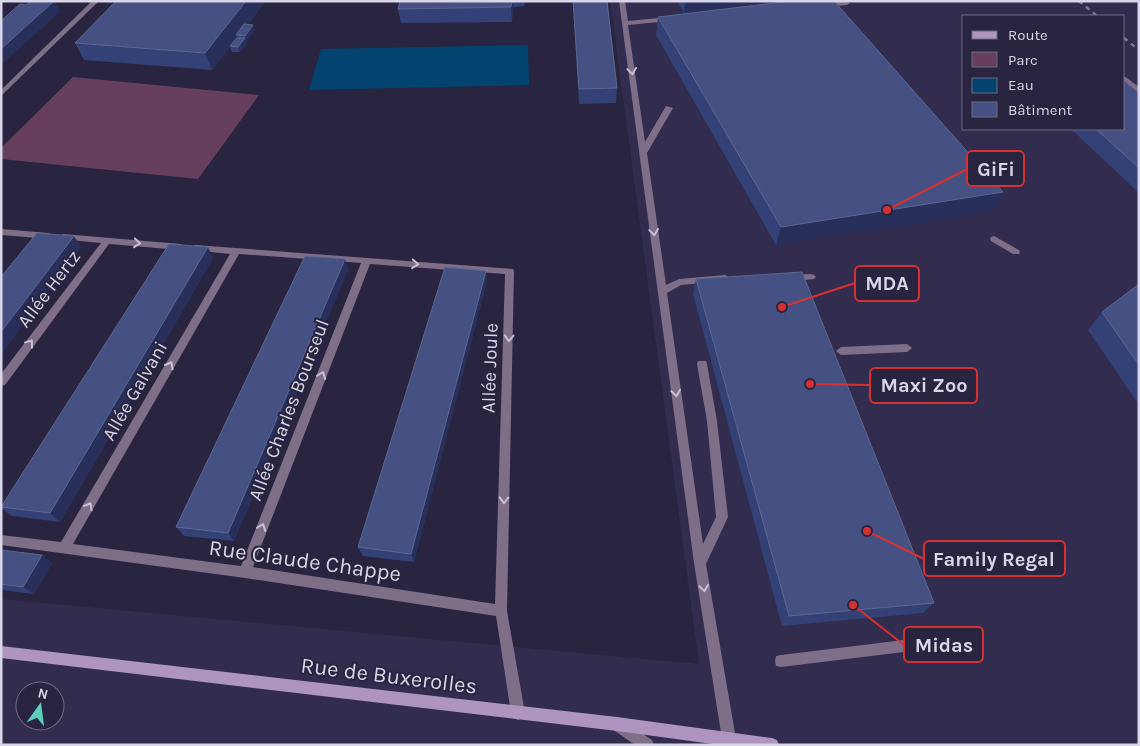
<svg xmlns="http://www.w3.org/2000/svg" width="1140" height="746" viewBox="0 0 1140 746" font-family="Karla,sans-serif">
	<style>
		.built { fill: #322c4e; fill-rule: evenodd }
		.green { fill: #653f5d }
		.water { fill: #024370 }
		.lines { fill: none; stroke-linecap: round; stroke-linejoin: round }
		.lane { fill: #7e6e88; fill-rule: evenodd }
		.street { fill: #7e6e88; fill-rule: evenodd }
		.secondary { fill: #af95be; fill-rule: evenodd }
		.rail { stroke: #7c788f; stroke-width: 2.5; stroke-dasharray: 4.5 4.5; stroke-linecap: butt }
		.wall { fill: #334176 }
		.shaded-wall { fill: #282f5b }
		.building { fill: #455182; stroke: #5c6692 }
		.oneway { stroke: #c6c1d5 }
		.labels { text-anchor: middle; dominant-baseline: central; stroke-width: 4; stroke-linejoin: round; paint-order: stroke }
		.street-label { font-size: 19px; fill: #d8d6e8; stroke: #292440 }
		.near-street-label { font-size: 22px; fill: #d8d6e8; stroke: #292440 }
		.leader { fill: none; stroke: #d63132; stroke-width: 2 }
		.callout-dot { fill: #d63132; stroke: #292440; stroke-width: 2 }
		.callout { fill: #292440; stroke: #d63132; stroke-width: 2 }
		.callout-label { font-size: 20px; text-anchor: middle; font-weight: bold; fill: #d8d6e8 }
	</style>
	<rect width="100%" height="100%" fill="#292440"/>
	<path class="built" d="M610,1H1139V745H1V599L699,664ZM964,16H1124V129H964ZM25,691H55V721H25Z"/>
	<path class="green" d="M73,77L259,95L198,179L1,159V148Z"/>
	<path class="water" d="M528,45L529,85L309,90L321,49Z"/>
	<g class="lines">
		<g class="lane">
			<path d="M619,1H625L628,21L669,17L672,19L669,21L628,25L645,142L666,106L673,108L647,153L666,285L679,279L725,275L730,278L725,281L681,285L667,293L703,544L716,517L707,421L697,364L698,361H706L707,364L717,421L728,517L706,564L736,739L732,745L724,744L722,739L694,563Z"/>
			<path d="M845,1L850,3L847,5L823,7L820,5L823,3Z"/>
			<path d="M1124,76L1139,87V93L1124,81Z"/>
			<path d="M994,236L1019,250L1020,252L1019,254H1013L991,241L990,239L991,237Z"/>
			<path d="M811,274L814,275L816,277L814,279L792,281L787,278L792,275Z"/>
			<path d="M907,344L912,348L907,352L841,355L836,351L841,347Z"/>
			<path d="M953,634L957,636L959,640L957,644L953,646L781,667L776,666L775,661L776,656L781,655Z"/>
			<path d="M620,719L652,740L654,745H635L615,731L613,726L615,721Z"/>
		</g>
		<g class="street">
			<path d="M92,1H99L1,96V90Z"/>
			<path d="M1,229L49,233L53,236L49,239L1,235Z"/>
			<path d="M63,234L181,244L185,247L181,250L109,244L5,385L1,386V374L101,243L60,239L59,237Z"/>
			<path d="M195,245L513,269L514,271L507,611L525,713L523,718L518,720L513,718L511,713L496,616L245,578L1,545V535L61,542L230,254L192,250L191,248ZM239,254L361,263L241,566L73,544ZM370,264L505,274L495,604L253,567Z"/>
		</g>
		<path class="secondary" d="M1,646L617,717L772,738L777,740L779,745H720L617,731L1,658Z"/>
		<g class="rail">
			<path d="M1079,1L1097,16"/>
			<path d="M1124,38L1139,50"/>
		</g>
	</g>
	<g class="wall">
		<path d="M400,1H525L524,6L513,7L512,22L401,23L398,9Z"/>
		<path d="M573,1H607L617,88L616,103L579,104Z"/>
		<path d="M677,1H781L684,13Z"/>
		<path d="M264,3L248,24L253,25L255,30L246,41L247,44L240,52H232L230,47L212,70L84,60L75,43Z"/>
		<path d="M658,17L993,211L776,245L656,35Z"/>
		<path d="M1139,93V193L1071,129H1124Z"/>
		<path d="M213,258L60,522L12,516L1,508Z"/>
		<path d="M345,259L348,270L234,541L184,536L176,527Z"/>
		<path d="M486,271L487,281L414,562L363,556L358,547Z"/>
		<path d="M696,279L934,603L923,613L782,626L693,294Z"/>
		<path d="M1139,284V405L1088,330L1102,312Z"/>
		<path d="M1,550L52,563L34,594L1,590Z"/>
	</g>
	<g class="shaded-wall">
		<path d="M54,1L60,12L1,65V49Z"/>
		<path d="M246,1H263L264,3L239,35H236L237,38L230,46V47L212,70L205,53Z"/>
		<path d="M512,1L513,7L512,22L511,7Z"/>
		<path d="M686,1H781L684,13Z"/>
		<path d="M909,1H924L908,3Z"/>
		<path d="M253,25L255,30L246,41L245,36Z"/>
		<path d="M245,38L247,44L240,52L238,47Z"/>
		<path d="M1003,192L993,211L776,245L781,227Z"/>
		<path d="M74,236L81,247L1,355V332Z"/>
		<path d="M208,247L213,258L60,522L50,513Z"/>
		<path d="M345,259L348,270L234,541L228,533Z"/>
		<path d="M486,271L487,281L414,562L411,554Z"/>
		<path d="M42,555L52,563L34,594L23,587Z"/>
	</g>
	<g class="building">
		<path d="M31,1H54L1,49V21L20,4L26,5Z"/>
		<path d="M116,1H246L205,53L75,43Z"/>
		<path d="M400,1H512L511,7L398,9Z"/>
		<path d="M573,1H607L617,88L579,89Z"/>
		<path d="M792,1H834L1003,192L781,227L658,17Z"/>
		<path d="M244,24L253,25L245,36L236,35Z"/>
		<path d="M237,38H245L238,47L230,46Z"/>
		<path d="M1124,81L1139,93V168L1096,129H1124Z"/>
		<path d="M37,233L74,236L1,332V277Z"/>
		<path d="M169,244L208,247L50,513L1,507Z"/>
		<path d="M305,256L345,259L228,533L176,527Z"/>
		<path d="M445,267L486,271L411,554L358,547Z"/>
		<path d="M802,272L934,603L789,616L696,279Z"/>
		<path d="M1139,284V365L1102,312Z"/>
		<path d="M1,550L42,555L23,587L1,584Z"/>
	</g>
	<defs><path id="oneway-chevron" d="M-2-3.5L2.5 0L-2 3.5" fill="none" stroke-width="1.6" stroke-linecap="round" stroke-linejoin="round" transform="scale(1.25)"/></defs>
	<g class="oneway">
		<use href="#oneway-chevron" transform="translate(632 71) rotate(82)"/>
		<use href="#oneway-chevron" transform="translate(654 232) rotate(82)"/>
		<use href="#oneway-chevron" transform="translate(137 243) rotate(5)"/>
		<use href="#oneway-chevron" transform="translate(415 264) rotate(4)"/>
		<use href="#oneway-chevron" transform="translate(509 338) rotate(92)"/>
		<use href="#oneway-chevron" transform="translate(30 343) rotate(-53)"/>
		<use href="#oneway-chevron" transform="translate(170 365) rotate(-60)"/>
		<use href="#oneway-chevron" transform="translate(322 375) rotate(-69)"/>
		<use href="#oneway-chevron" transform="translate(676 393) rotate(82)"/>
		<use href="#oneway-chevron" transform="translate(504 500) rotate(92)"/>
		<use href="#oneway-chevron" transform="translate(89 506) rotate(-60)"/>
		<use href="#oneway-chevron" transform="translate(262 527) rotate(-69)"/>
		<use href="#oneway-chevron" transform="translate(704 588) rotate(82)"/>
	</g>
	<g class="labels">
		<g class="street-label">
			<text transform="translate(49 289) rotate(-53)">Allée Hertz</text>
			<text transform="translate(490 368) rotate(-88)">Allée Joule</text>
			<text transform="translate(135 391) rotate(-60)">Allée Galvani</text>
			<text transform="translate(289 410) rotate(-69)">Allée Charles Bourseul</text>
		</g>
		<g class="near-street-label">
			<text transform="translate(305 561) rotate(8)">Rue Claude Chappe</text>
			<text transform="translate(389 676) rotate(7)">Rue de Buxerolles</text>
		</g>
	</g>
	<path class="leader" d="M887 210L967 169M782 307L855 283M810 384L870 385M867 531L924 559M853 605L904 645"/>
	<g class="callout-dot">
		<circle cx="887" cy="210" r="5"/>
		<circle cx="782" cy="307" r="5"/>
		<circle cx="810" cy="384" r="5"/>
		<circle cx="867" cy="531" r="5"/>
		<circle cx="853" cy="605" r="5"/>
	</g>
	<g class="callout">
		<rect x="967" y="151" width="57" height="35" rx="5"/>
		<rect x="855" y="266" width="64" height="35" rx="5"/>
		<rect x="870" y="368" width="107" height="35" rx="5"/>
		<rect x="924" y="541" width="141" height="35" rx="5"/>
		<rect x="904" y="627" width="79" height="35" rx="5"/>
	</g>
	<g class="callout-label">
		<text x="996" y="176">GiFi</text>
		<text x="887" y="290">MDA</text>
		<text x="924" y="392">Maxi Zoo</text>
		<text x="994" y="566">Family Regal</text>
		<text x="944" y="652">Midas</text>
	</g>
	<rect width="1140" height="746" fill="none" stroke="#d8d6e8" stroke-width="5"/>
	<rect x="962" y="15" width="162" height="115" fill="#292440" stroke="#6f6b83"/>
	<rect x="972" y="31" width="25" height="8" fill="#af95be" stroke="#6f6b83"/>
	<text x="1008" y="40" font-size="15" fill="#d8d6e8">Route</text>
	<rect x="972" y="52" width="25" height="15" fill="#653f5d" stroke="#6f6b83"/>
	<text x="1008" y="65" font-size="15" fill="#d8d6e8">Parc</text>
	<rect x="972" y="78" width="25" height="15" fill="#024370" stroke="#6f6b83"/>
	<text x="1008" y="90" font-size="15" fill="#d8d6e8">Eau</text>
	<rect x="972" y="102" width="25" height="15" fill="#455182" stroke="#6f6b83"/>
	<text x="1008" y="115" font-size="15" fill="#d8d6e8">Bâtiment</text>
	<g transform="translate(40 706) rotate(14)"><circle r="24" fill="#292440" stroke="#6f6b83"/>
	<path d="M0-4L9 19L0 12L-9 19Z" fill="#5bcebc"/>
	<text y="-8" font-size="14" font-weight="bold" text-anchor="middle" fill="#d8d6e8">N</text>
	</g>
</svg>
